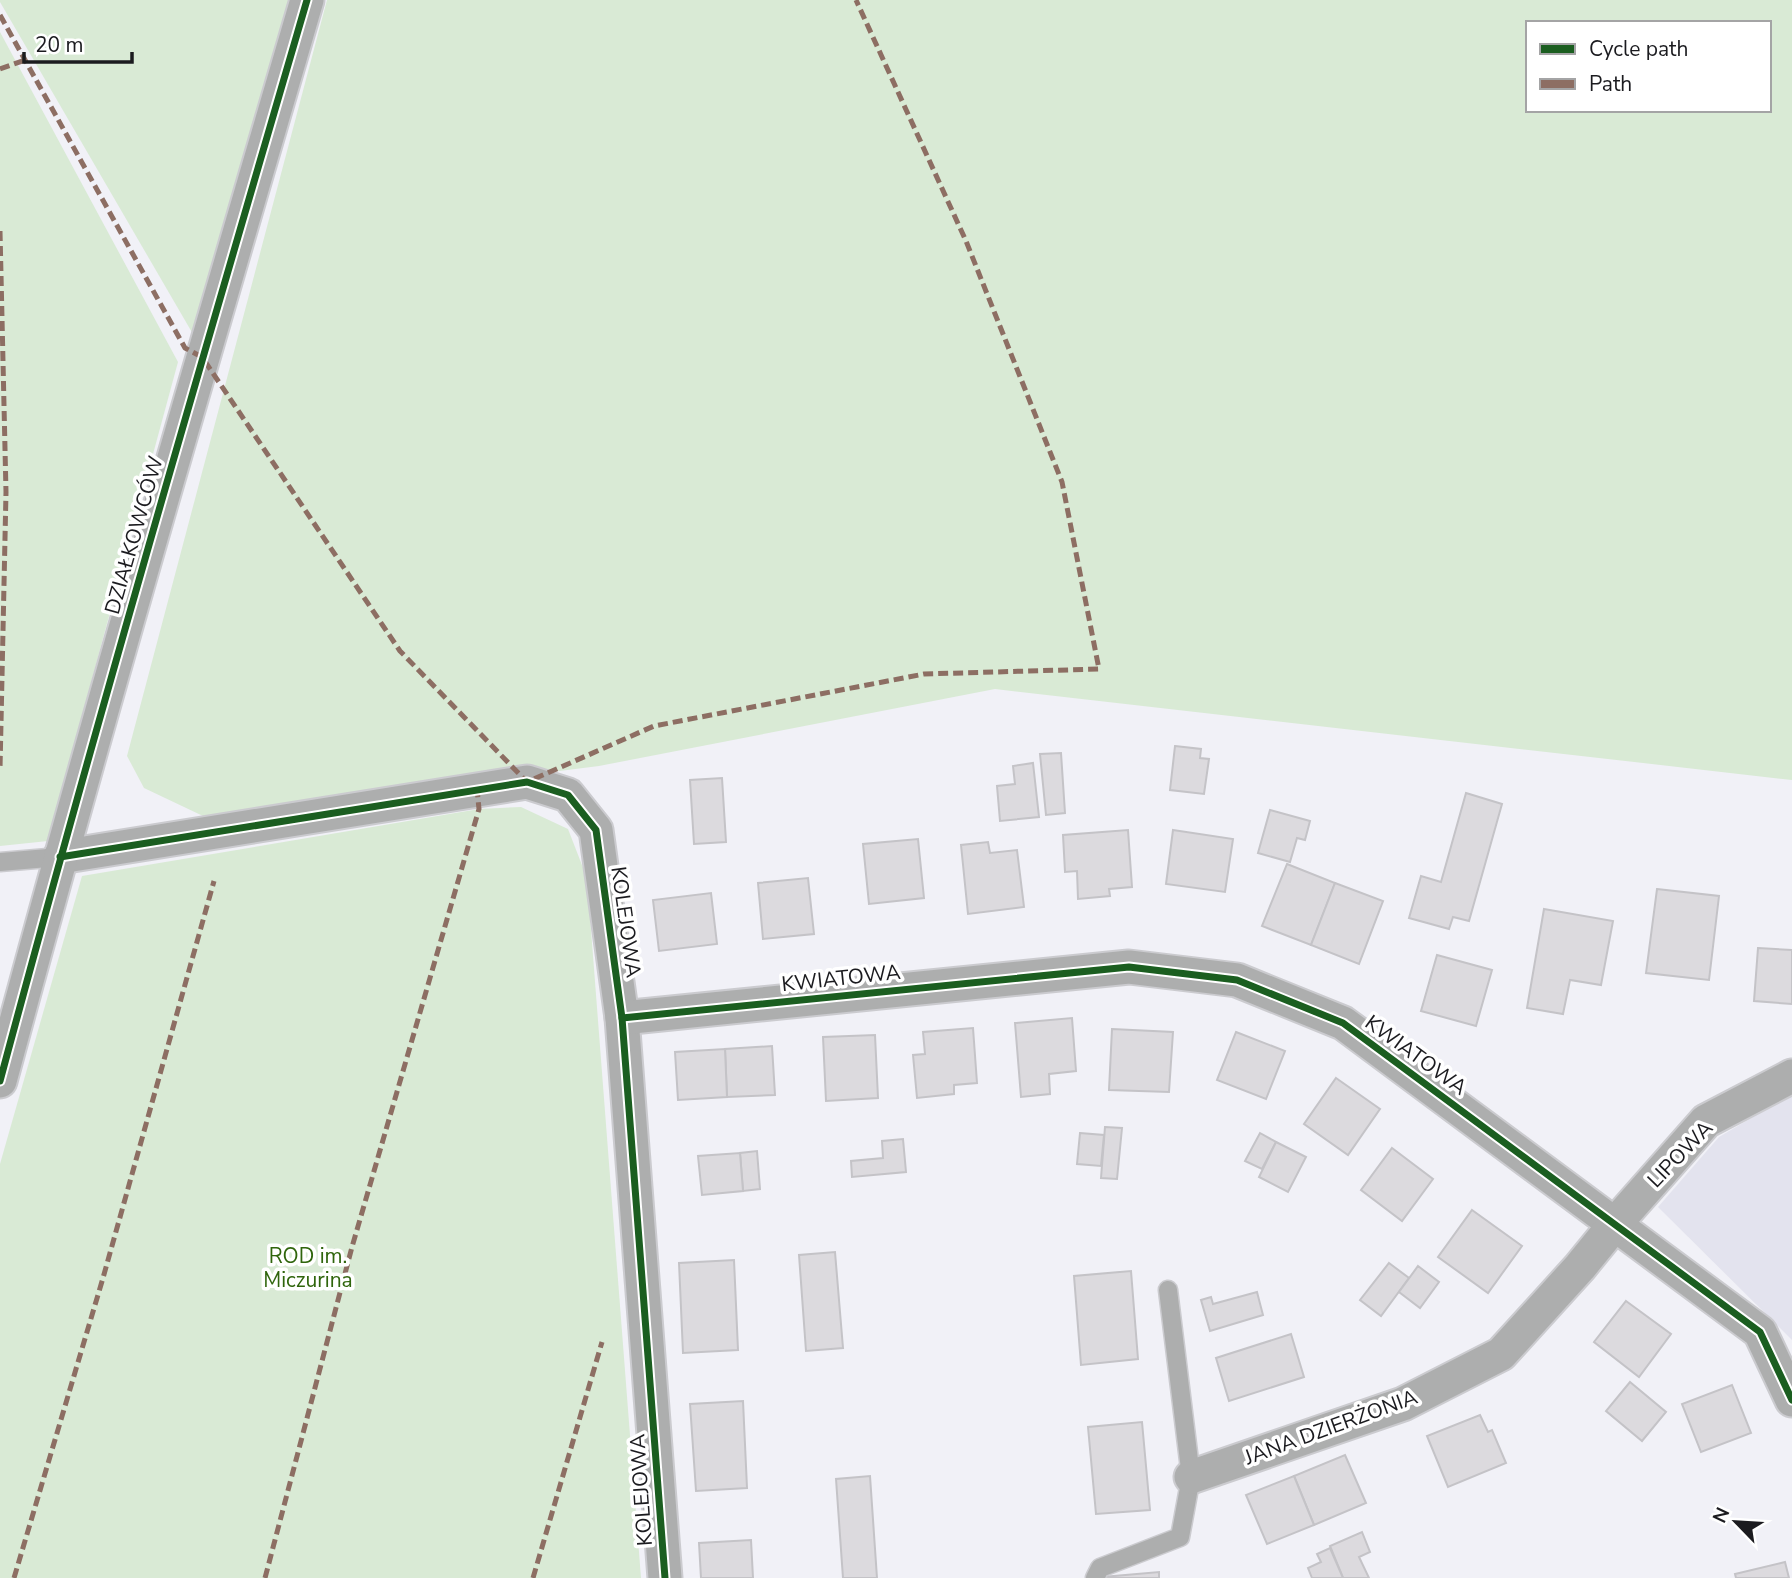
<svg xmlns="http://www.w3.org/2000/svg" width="1792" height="1578" viewBox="0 0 1792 1578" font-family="'Nunito Sans',sans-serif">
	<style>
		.built { fill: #e3e3ee }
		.green { fill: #d9ead5; fill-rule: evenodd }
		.building { fill: #dcdade; stroke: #c4c3c7; stroke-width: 2 }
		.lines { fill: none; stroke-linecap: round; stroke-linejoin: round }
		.service-casing { stroke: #cbcbcf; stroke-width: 21 }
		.minor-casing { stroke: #cbcbcf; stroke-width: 37 }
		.service { stroke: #adaeae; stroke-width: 18 }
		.minor { stroke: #adaeae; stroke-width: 33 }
		.quiet { stroke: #8d6e63; stroke-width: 5; stroke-dasharray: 10 5; stroke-linecap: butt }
		.cycleway-casing { stroke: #fff; stroke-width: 11 }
		.cycleway { stroke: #1b5e20; stroke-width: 7 }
		.labels { text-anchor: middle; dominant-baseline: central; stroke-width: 7; stroke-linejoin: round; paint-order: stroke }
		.street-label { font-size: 21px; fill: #1b1b1f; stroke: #fff }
		.park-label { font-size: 21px; fill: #2f650c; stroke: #fff }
	</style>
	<rect width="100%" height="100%" fill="#f1f1f7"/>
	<path class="built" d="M1792,1094V1340L1658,1207L1719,1137Z"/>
	<g class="green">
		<path d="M0,0H293L197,341L0,2Z"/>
		<path d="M327,0H1792V780L995,689L599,766L203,816L144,788L127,756ZM1528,23H1769V110H1528Z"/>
		<path d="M0,32L178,362L48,841L0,846Z"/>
		<path d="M521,807L568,829L587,878L641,1578H0V1164L82,876L479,809Z"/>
	</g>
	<g class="building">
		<path d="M1175,746L1201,749L1200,758L1209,759L1204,794L1170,790Z"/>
		<path d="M1061,753L1065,813L1046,815L1040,754Z"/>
		<path d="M1033,763L1039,817L1000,821L997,786L1015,784L1013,766Z"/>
		<path d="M722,778L726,842L694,844L690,780Z"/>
		<path d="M1466,793L1502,804L1469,921L1453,917L1449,929L1409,918L1421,876L1441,882Z"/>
		<path d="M1270,810L1310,821L1305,840L1297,838L1290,862L1258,853Z"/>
		<path d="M1128,830L1132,887L1109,889L1110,896L1078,899L1077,871L1065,872L1063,835Z"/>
		<path d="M1173,830L1233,839L1225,892L1166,884Z"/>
		<path d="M918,839L924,898L869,904L863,844Z"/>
		<path d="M988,842L990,853L1017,850L1024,907L968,914L961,845Z"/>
		<path d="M1287,864L1335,883L1311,945L1262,926Z"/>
		<path d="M808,878L814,934L763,939L758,883Z"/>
		<path d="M1335,883L1383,901L1359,964L1311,945Z"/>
		<path d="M1657,889L1719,896L1709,980L1646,973Z"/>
		<path d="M711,893L717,944L659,951L653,900Z"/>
		<path d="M1544,909L1613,921L1601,985L1570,980L1563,1014L1527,1008Z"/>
		<path d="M1758,948L1792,950V1004L1754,1001Z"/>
		<path d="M1437,955L1492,970L1476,1026L1421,1011Z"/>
		<path d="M1072,1018L1076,1071L1049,1074L1050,1094L1021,1097L1015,1023Z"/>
		<path d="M973,1028L977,1083L954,1085V1094L917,1098L913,1055L925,1054L923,1032Z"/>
		<path d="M1112,1029L1173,1032L1169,1092L1109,1090Z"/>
		<path d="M1236,1032L1285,1051L1266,1099L1217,1080Z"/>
		<path d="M875,1035L878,1098L826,1101L823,1037Z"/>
		<path d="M772,1046L775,1095L727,1097L725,1049Z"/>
		<path d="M725,1049L727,1097L678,1100L675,1052Z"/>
		<path d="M1336,1078L1380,1109L1348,1155L1304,1124Z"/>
		<path d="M1105,1127L1122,1128L1117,1179L1101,1178Z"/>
		<path d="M1080,1133L1104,1135L1101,1166L1077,1164Z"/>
		<path d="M1260,1133L1276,1142L1262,1169L1245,1161Z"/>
		<path d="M903,1139L906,1172L852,1177L851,1161L883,1158L882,1141Z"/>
		<path d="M1276,1142L1306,1157L1288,1192L1259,1177Z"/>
		<path d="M1392,1148L1433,1179L1402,1221L1361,1190Z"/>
		<path d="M757,1151L760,1189L743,1191L740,1153Z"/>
		<path d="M740,1153L743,1191L702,1195L698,1156Z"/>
		<path d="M1472,1210L1522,1246L1488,1293L1438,1257Z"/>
		<path d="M835,1252L843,1348L806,1351L799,1255Z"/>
		<path d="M734,1260L738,1350L683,1353L679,1263Z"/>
		<path d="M1389,1263L1409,1278L1381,1316L1360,1300Z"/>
		<path d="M1418,1266L1439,1282L1420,1308L1399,1292Z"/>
		<path d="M1131,1271L1138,1359L1081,1365L1074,1276Z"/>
		<path d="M1257,1292L1263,1315L1210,1331L1201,1300L1211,1297L1213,1304Z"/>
		<path d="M1626,1301L1671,1334L1639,1377L1594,1342Z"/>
		<path d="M1291,1334L1304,1377L1229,1401L1216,1358Z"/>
		<path d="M1630,1382L1666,1412L1642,1441L1606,1411Z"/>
		<path d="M1732,1385L1751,1433L1701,1452L1682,1404Z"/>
		<path d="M743,1401L747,1488L696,1491L690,1404Z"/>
		<path d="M1480,1415L1488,1432L1492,1430L1506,1463L1448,1487L1427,1436Z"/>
		<path d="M1142,1422L1150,1510L1096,1514L1088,1427Z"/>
		<path d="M1345,1455L1366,1503L1314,1525L1294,1476Z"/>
		<path d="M870,1476L877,1578H843L836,1479Z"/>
		<path d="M1294,1476L1314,1525L1267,1544L1246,1495Z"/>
		<path d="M1362,1532L1370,1552L1359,1557L1369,1578H1343L1330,1546Z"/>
		<path d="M751,1540L753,1578H701L699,1543Z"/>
		<path d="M1330,1548L1343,1578H1312L1308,1568L1321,1562L1317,1554Z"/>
		<path d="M1785,1562L1789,1578H1736L1735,1574Z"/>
		<path d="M1159,1572V1578H1103V1577Z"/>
	</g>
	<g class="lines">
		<defs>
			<g id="service">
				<path d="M0,862L60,857"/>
				<path d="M1095,1578L1100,1568L1180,1537L1191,1477L1168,1290"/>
			</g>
			<g id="minor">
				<path d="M60,857L527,782L568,795L596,830L622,1018L665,1578"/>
				<path d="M622,1018L1129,967L1237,980L1343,1023L1760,1332L1792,1400"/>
				<path d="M0,1081C97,719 202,360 307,0"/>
				<path d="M1191,1477L1403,1404L1501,1354L1580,1267L1615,1224L1706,1121L1792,1076"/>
			</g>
		</defs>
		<use href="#service" class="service-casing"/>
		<use href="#minor" class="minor-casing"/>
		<use href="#service" class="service"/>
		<use href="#minor" class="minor"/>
		<g class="quiet">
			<path d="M0,15L185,348L202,357L400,651L527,782L654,726L924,674L1099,669L1062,482L966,241L856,0"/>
			<path d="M0,69L25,60"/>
			<path d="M0,231L6,492L0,769"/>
			<path d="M14,1578L103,1278L214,881"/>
			<path d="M265,1578L352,1247L479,809L477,789"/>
			<path d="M533,1578L602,1342"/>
		</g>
		<defs>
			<g id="cycleway">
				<path d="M60,857L527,782L568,795L596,830L622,1018L665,1578"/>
				<path d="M622,1018L1129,967L1237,980L1343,1023L1760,1332L1792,1400"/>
				<path d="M0,1081C97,719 202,360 307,0"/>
			</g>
		</defs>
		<use href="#cycleway" class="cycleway-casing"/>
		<use href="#cycleway" class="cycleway"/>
	</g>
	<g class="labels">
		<g class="street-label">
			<text transform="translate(134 535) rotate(-74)">DZIAŁKOWCÓW</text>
			<text transform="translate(626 922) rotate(82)">KOLEJOWA</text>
			<text transform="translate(841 978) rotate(-6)">KWIATOWA</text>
			<text transform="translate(1416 1055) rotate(36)">KWIATOWA</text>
			<text transform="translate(1680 1154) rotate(-46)">LIPOWA</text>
			<text transform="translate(1331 1427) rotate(-20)">JANA DZIERŻONIA</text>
			<text transform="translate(641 1490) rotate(-94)">KOLEJOWA</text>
		</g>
		<g class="park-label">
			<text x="308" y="1256">ROD im.<tspan x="308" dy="24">Miczurina</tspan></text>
		</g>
	</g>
	<rect x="1526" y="21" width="245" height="91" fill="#ffffff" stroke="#a4a4a5" stroke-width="2"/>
	<rect x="1540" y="44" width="35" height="10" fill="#1b5e20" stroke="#a4a4a5" stroke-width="2"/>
	<text x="1589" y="56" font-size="21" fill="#1b1b1f">Cycle path</text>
	<rect x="1540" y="79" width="35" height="10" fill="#8d6e63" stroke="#a4a4a5" stroke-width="2"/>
	<text x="1589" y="91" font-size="21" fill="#1b1b1f">Path</text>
	<g transform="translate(1736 1522) rotate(295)" stroke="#ffffff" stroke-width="5" paint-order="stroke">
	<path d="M0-5L12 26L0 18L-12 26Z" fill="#1b1b1f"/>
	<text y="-10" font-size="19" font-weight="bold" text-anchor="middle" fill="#1b1b1f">N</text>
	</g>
	<path d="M24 52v10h108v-10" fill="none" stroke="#1b1b1f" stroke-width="3.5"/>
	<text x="35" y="52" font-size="21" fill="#1b1b1f" stroke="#ffffff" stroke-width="5" paint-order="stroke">20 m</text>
</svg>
